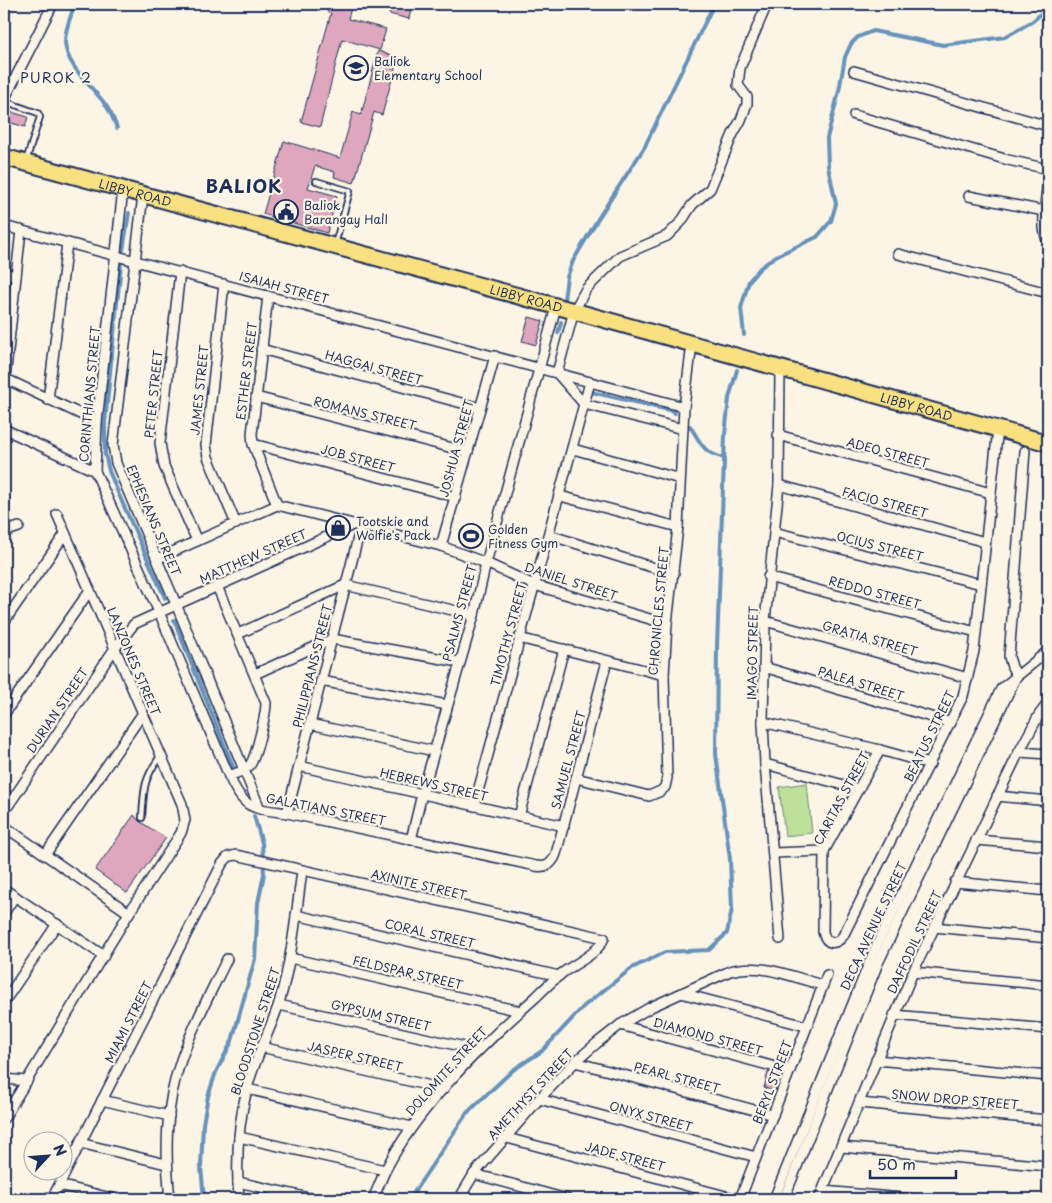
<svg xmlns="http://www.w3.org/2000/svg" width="1052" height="1203" viewBox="0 0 1052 1203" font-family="'Playpen Sans',sans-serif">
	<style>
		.green { fill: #bde09a; stroke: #6c887c }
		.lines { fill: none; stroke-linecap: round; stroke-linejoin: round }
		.stream { stroke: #6692bb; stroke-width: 4 }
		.building { fill: #dea7bd; stroke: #1b2f5e }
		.service-casing { stroke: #1b2f5e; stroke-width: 8 }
		.minor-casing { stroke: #1b2f5e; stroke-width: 12 }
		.primary-casing { stroke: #1b2f5e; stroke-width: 19 }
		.service { stroke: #fcf5e5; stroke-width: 4.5 }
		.minor { stroke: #fcf5e5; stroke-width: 9 }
		.primary { stroke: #f9e181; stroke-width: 15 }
		.labels { text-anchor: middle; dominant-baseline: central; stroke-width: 4.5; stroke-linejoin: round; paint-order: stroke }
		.poi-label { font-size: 12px; fill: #1b2f5e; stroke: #fcf5e5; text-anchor: start }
		.street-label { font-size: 12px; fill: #1b2f5e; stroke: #fcf5e5 }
		.neighbourhood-label { font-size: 14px; letter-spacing: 1px; fill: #1b2f5e; stroke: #fcf5e5 }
		.district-label { font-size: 18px; font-weight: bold; letter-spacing: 1px; fill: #1b2f5e; stroke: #fcf5e5 }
	</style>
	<rect width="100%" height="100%" fill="#fcf5e5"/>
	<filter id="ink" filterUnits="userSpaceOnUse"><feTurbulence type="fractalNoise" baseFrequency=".02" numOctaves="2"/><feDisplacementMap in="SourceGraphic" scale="10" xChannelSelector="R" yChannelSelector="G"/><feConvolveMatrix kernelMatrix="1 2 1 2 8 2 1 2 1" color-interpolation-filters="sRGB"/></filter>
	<g filter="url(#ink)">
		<path class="green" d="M807,783L812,833L785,836L779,787Z"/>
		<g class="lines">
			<g class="stream">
				<path d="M75,4C71,16 65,28 65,42C66,66 91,85 105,104C110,111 114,120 117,128"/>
				<path d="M123,250L129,213"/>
				<path d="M121,264L105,422V454L109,471L119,495L165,598"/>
				<path d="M564,300L567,277L573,261L599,217L644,148L714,4"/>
				<path d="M558,333L561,322"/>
				<path d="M744,335L741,308L749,281L760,268L776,256L817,237L831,221L836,204L828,166L827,138L839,91L845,57L851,44L858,37L873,31L943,45L1005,37L1033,21L1048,7"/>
				<path d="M587,391L673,411L675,413"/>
				<path d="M690,426C701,443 702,453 725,458"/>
				<path d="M174,620L234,769"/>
				<path d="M204,1199L201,1167L203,1124L208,1096L216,1072L232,1041L255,959L258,903L264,874L262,843L254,816"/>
				<path d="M411,1199L416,1189L467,1113L513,1070L542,1051L584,1006L632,968L665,952L709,950L727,933L732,909L730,859L716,754L717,646L725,435L729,398L737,370"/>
			</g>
		</g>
		<g class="building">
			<path d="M330,4H352L348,19L386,29L380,50L342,39L320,127L301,122L331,13L327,12Z"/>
			<path d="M391,4H412L409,19L389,14Z"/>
			<path d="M378,51L398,57L382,115L374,112L354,183L334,177L335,172L315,166L308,188L337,196L327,233L263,214L284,141L340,158L353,112L361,115Z"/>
			<path d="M8,111L28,117L25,127L5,121Z"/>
			<path d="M529,317L543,321L536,345L522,341Z"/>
			<path d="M134,815L139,821L166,838L127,893L95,870Z"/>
			<path d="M768,1072L779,1075L775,1091L764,1088Z"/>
		</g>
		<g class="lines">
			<defs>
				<g id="service">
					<path d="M4,101L38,113L40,117L26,161"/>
					<path d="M316,181L350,191L335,244"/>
					<path d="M142,818C144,788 143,781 160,756"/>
				</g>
				<g id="minor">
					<path d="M854,71L1048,126"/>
					<path d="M4,100L53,4"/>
					<path d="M854,115L1008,160L1048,169"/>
					<path d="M1048,180C1047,196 1039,228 1048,241"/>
					<path d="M123,189L97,422L95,471L159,612L229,776C244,810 252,808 287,813L536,866C547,868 552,864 556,854L607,661"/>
					<path d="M143,195L113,445L116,463L176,604L260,809"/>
					<path d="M969,196L1044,211"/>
					<path d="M4,226L684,407"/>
					<path d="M898,254L1048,293"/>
					<path d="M180,272L160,443L164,466L197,541"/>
					<path d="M4,273L16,276"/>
					<path d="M224,284L206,445L208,457L236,524"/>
					<path d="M268,296L252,434L253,444L277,505"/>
					<path d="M261,349L480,408"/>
					<path d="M557,373L574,311L586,289L620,256L667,236L681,222L692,205L710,189L733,134L741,120L747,104V97L738,85L740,68L767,4"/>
					<path d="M557,373L584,404L683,429"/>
					<path d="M4,378L97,422"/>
					<path d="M5,379L21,230"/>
					<path d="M256,397L468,452"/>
					<path d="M48,400L67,243"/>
					<path d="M4,429L95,471"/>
					<path d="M778,435L991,493"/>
					<path d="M253,444L456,497"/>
					<path d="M573,449L680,479"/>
					<path d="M779,485L985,542"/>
					<path d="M560,496L678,527"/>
					<path d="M4,532L19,527"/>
					<path d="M774,532L981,584"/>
					<path d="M549,535L674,574"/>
					<path d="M441,546L495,356"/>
					<path d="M157,559L277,505L441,546L486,563L534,585L667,624"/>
					<path d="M768,577L976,632"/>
					<path d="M217,586L266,703C266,714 256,757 250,765C246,771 236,773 229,776"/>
					<path d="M765,621L968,678"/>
					<path d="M4,622L65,534"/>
					<path d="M238,634L345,585L474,615"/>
					<path d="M519,638L664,675"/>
					<path d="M764,667L951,723"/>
					<path d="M255,674L332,639L459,662"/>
					<path d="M1017,676L1012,667L1009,657L1025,451"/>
					<path d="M321,681L447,705"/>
					<path d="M4,714L90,590"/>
					<path d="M763,722L880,750L930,764"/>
					<path d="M310,724L434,751"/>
					<path d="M880,750L824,851L823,932C826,944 835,946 843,936L963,696L974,651L998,428"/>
					<path d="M1019,752L1048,754"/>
					<path d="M765,764L859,789"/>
					<path d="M299,766L564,826"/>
					<path d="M576,778L649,796L661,791L665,787L667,778L664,675L667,624L678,527L684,407L692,344"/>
					<path d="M997,796L1048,801"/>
					<path d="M474,806C512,664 552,523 590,382"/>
					<path d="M4,812L115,648L134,624L355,524"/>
					<path d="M287,813L361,526"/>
					<path d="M519,816L564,649"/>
					<path d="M4,826L129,913"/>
					<path d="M411,840L422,794L474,615L486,563L556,307"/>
					<path d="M976,840L1048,846"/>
					<path d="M773,853L824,851"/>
					<path d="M45,855L143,713"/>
					<path d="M955,882L1048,891"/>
					<path d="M4,889L104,956"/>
					<path d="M4,913L15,896"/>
					<path d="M296,915L559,976"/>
					<path d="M934,927L1048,938"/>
					<path d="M780,939L765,764L763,722L765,621L779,485L780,368"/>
					<path d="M290,958L520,1011"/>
					<path d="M913,972L1048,985"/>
					<path d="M681,993L806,1026"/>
					<path d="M4,1002L57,924"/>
					<path d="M279,1005L478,1050"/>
					<path d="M894,1015L1048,1029"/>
					<path d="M620,1025L790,1071"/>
					<path d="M261,1047L444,1089"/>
					<path d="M876,1060L1048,1076"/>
					<path d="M575,1062L773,1115"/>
					<path d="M4,1079L27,1081"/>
					<path d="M247,1089L412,1127"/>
					<path d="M539,1099L756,1157"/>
					<path d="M102,1100L169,1116"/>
					<path d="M859,1103L1048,1120"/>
					<path d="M4,1118L129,913L181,833L185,820L182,804L57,514"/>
					<path d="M239,1137L385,1170"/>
					<path d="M507,1138L737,1199"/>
					<path d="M80,1143L166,1164"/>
					<path d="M841,1147L1048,1166"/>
					<path d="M474,1174L567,1199"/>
					<path d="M238,1182L314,1199"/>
					<path d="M59,1185L115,1199"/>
					<path d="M823,1191L913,1199"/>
					<path d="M52,1199L222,864L228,857L236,855L604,938C597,955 575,963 561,974C552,981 544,989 536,997C483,1044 417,1107 385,1171C381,1180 377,1190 373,1199"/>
					<path d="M170,1199C165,1152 165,1105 181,1060C193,1025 211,992 227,959"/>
					<path d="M239,1199C236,1163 238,1124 247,1089C254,1059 270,1032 279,1003C292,959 296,915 302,871"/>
					<path d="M459,1199L474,1174L539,1099L575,1062L597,1043L620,1025L651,1007L730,971C760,962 793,977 822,985"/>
					<path d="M740,1199L827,975"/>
					<path d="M774,1199L874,951L1001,689L1048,651"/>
					<path d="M784,1199L878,963L1015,679"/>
					<path d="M819,1199L913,972L1019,752L1039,715L1048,703"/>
				</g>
				<g id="primary">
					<path id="s1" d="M4,157L574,311L1048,443"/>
				</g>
			</defs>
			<use href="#service" class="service-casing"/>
			<use href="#minor" class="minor-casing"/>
			<use href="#primary" class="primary-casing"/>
			<use href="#service" class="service"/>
			<use href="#minor" class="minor"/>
			<use href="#primary" class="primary"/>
		</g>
	</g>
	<defs>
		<symbol id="school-ring" viewBox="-11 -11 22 22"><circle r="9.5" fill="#fcf5e5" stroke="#1b2f5e" stroke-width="1.5"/><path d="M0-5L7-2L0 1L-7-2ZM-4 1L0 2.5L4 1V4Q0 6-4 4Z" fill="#1b2f5e"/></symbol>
		<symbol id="civic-ring" viewBox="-11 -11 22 22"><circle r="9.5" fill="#fcf5e5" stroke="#1b2f5e" stroke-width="1.5"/><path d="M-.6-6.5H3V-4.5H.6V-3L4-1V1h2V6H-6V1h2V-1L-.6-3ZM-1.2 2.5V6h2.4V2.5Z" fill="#1b2f5e"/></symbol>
		<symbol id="shop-ring" viewBox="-11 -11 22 22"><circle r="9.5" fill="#fcf5e5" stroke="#1b2f5e" stroke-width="1.5"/><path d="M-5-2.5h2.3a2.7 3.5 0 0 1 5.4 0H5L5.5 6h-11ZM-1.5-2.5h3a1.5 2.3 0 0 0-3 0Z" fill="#1b2f5e"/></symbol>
		<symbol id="stadium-ring" viewBox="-11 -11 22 22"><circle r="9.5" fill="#fcf5e5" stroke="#1b2f5e" stroke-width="1.5"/><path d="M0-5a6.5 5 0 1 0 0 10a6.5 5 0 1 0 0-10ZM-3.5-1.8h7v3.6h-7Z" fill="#1b2f5e"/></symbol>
	</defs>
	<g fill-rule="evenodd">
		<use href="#school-ring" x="342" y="54" width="28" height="28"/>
		<use href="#civic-ring" x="272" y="198" width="28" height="28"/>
		<use href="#shop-ring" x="324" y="514" width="28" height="28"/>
		<use href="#stadium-ring" x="457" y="522" width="28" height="28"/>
	</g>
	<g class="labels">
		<g class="poi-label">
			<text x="374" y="61">Baliok<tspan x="374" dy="14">Elementary School</tspan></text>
			<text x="304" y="205">Baliok<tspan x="304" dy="14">Barangay Hall</tspan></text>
			<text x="356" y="521">Tootskie and<tspan x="356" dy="14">Wolfie's Pack</tspan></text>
			<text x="488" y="529">Golden<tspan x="488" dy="14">Fitness Gym</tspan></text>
		</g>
		<g class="street-label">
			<text stroke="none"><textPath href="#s1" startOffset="136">LIBBY ROAD</textPath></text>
			<text transform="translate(284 287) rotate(15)">ISAIAH STREET</text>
			<text stroke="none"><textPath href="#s1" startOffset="541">LIBBY ROAD</textPath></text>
			<text transform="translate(374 367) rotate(15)">HAGGAI STREET</text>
			<text transform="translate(246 371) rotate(-83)">ESTHER STREET</text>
			<text transform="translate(199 390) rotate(-84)">JAMES STREET</text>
			<text transform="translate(89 394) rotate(-85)">CORINTHIANS STREET</text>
			<text transform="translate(153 394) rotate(-84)">PETER STREET</text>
			<text stroke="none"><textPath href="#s1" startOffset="946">LIBBY ROAD</textPath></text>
			<text transform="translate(365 413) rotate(14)">ROMANS STREET</text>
			<text transform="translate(456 448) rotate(-75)">JOSHUA STREET</text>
			<text transform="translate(888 452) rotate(15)">ADEO STREET</text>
			<text transform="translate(358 458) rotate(15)">JOB STREET</text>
			<text transform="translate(885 502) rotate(15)">FACIO STREET</text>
			<text transform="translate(154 520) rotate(67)">EPHESIANS STREET</text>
			<text transform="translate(880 546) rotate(14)">OCIUS STREET</text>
			<text transform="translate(253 556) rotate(-24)">MATTHEW STREET</text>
			<text transform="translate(571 581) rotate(18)">DANIEL STREET</text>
			<text transform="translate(875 592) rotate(15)">REDDO STREET</text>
			<text transform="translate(658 611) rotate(-85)">CHRONICLES STREET</text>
			<text transform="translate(459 613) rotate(-75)">PSALMS STREET</text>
			<text transform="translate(508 634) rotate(-75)">TIMOTHY STREET</text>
			<text transform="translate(870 638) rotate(16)">GRATIA STREET</text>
			<text transform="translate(752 653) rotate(-89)">IMAGO STREET</text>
			<text transform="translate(134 661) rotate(67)">LANZONES STREET</text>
			<text transform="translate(312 666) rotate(-76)">PHILIPPIANS STREET</text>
			<text transform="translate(861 683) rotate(17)">PALEA STREET</text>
			<text transform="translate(57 710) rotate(-56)">DURIAN STREET</text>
			<text transform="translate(929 736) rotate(-64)">BEATUS STREET</text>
			<text transform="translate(568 760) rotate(-75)">SAMUEL STREET</text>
			<text transform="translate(434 784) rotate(13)">HEBREWS STREET</text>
			<text transform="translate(841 798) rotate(-62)">CARITAS STREET</text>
			<text transform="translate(326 809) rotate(11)">GALATIANS STREET</text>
			<text transform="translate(419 884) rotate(13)">AXINITE STREET</text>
			<text transform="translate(873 926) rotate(-65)">DECA AVENUE STREET</text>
			<text transform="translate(430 933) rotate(13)">CORAL STREET</text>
			<text transform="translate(914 942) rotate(-65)">DAFFODIL STREET</text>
			<text transform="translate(408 972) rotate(13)">FELDSPAR STREET</text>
			<text transform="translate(381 1015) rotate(13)">GYPSUM STREET</text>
			<text transform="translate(128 1022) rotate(-63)">MIAMI STREET</text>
			<text transform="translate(255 1031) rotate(-72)">BLOODSTONE STREET</text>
			<text transform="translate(708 1036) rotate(15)">DIAMOND STREET</text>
			<text transform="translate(355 1056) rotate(13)">JASPER STREET</text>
			<text transform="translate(446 1071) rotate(-48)">DOLOMITE STREET</text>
			<text transform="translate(677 1077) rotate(15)">PEARL STREET</text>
			<text transform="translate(772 1082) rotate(-69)">BERYL STREET</text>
			<text transform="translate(530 1094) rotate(-47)">AMETHYST STREET</text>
			<text transform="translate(955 1099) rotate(5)">SNOW DROP STREET</text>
			<text transform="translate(651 1116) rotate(15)">ONYX STREET</text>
			<text transform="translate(625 1156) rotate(15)">JADE STREET</text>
		</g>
		<g class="neighbourhood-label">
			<text x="56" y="77">PUROK 2</text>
		</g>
		<g class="district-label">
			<text x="244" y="185">BALIOK</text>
		</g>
	</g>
	<rect width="1052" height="1203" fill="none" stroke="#fcf5e5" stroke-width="20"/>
	<rect x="10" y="10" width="1032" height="1183" fill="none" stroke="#1b2f5e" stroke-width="2" filter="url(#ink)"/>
	<g transform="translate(48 1156) rotate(64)"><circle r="24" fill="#fcf5e5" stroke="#a2a6af"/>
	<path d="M0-4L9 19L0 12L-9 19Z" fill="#1b2f5e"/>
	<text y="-8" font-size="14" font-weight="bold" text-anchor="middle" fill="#1b2f5e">N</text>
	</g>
	<path d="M870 1170v8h86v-8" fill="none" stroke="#1b2f5e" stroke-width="2.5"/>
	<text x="877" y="1170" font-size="15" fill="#1b2f5e" stroke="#fcf5e5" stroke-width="4" paint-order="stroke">50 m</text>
</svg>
